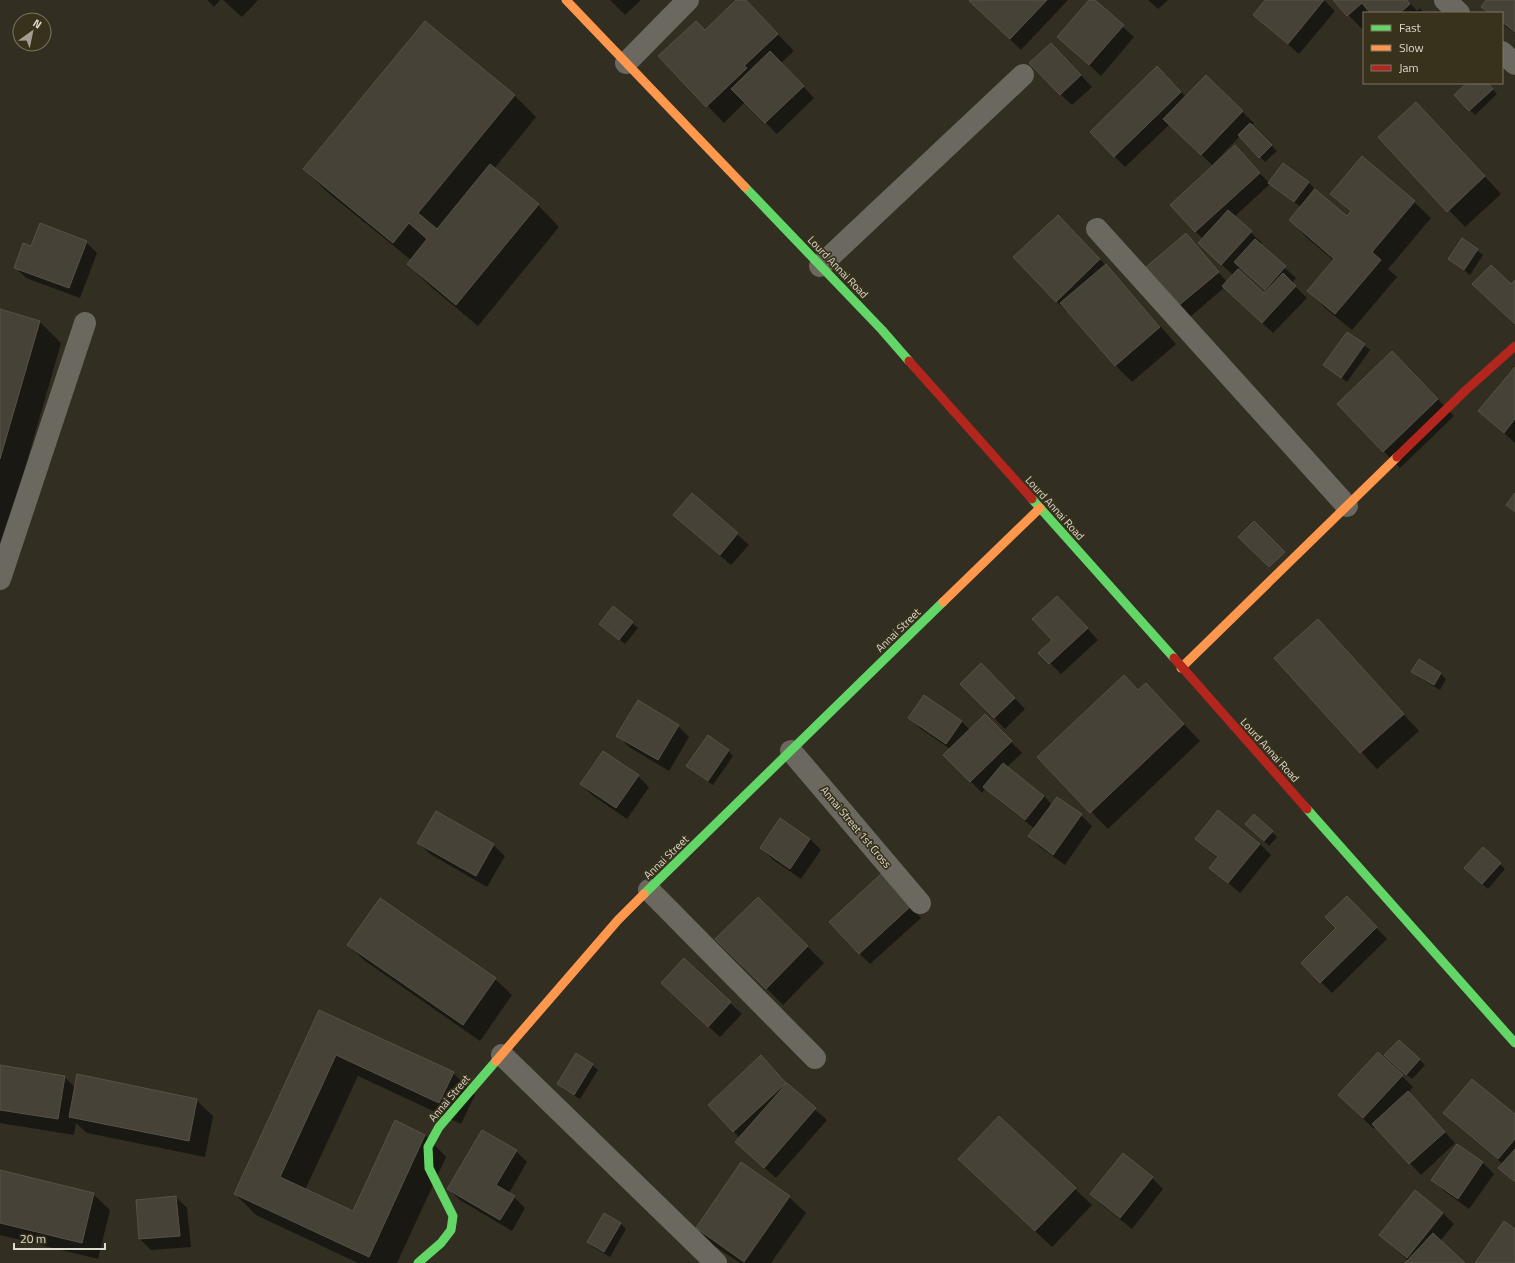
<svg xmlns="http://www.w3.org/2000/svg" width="1515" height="1263" viewBox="0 0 1515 1263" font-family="'Titillium Web',sans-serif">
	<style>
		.shadow { fill: #0007; fill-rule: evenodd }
		.building { fill: #464238; stroke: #565248 }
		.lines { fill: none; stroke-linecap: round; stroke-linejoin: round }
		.street { stroke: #6b685f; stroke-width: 22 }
		.fast { stroke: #63d668; stroke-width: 9 }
		.slow { stroke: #ff974d; stroke-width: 9 }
		.jam { stroke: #b3261e; stroke-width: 9 }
		.labels { text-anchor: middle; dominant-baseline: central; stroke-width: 3.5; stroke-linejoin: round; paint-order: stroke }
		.street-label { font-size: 11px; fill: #dedacd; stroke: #38321c }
	</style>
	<rect width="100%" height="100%" fill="#322e22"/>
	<g class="shadow">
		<path d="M207,0H220L214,7Z"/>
		<path d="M223,0H258L242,17Z"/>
		<path d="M610,0H641L625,15Z"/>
		<path d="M737,0H745L794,51L781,63L814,98L777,134L745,102L724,123L660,56L705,31Z"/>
		<path d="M972,0H1068L1021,50L982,12Z"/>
		<path d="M1091,0H1093L1134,37L1101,76L1059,37Z"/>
		<path d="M1148,0H1168L1158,9Z"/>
		<path d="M1266,0H1324L1335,11L1299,54L1254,15Z"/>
		<path d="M1334,0H1407L1417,11L1420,8L1424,13H1364V31Z"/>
		<path d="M1487,0H1515V33L1502,24V13H1489L1482,7Z"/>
		<path d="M1062,55L1092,87L1072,105L1060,94Z"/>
		<path d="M1157,67L1186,97L1206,77L1254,123L1251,125L1277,151L1265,162L1240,136L1213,164L1215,165L1246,158L1269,183L1308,182L1314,188L1305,200L1347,217L1351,212L1332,194L1414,202L1431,218L1388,269L1397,277L1352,330L1325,308L1308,291L1334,261L1306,237L1290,220L1301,207L1270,184L1234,217L1262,243L1260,245L1296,278L1292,283L1307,298L1273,333L1225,287L1190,317L1179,306L1186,235L1227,282L1234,276L1210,254L1203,239L1195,231L1213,166L1170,124L1125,167L1114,156ZM1240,267L1267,291L1264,295L1237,270Z"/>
		<path d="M1469,83H1487L1497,94L1475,115L1455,95Z"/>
		<path d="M514,95L536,117L494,169L538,205L559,227L478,326L430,286L408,264L411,260L326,191L304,169Z"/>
		<path d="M1433,120L1501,194L1465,227L1380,137Z"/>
		<path d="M1069,227L1122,282L1176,344L1132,382L1115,365L1069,311L1067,312L1056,301Z"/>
		<path d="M1462,240L1483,255L1470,275L1450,259Z"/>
		<path d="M86,242L97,253L80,298L26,278L15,267Z"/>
		<path d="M0,310L40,322L61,343L0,555Z"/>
		<path d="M1348,333L1370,350L1347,382L1325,365Z"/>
		<path d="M1409,369L1454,416L1400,468L1338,404Z"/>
		<path d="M1515,369V443L1480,411Z"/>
		<path d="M692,494L749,545L731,565L686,526Z"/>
		<path d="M1068,608L1098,640L1061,674L1040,653L1053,641Z"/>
		<path d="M1318,620L1419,731L1377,769L1276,658Z"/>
		<path d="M632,623L638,628L625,644L606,629Z"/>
		<path d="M1419,661L1441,674L1446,679L1440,690L1418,677L1412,672Z"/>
		<path d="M981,664L1025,709L1005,729L961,684Z"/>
		<path d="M1138,691L1162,701L1200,741L1108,829L1038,757Z"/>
		<path d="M985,715L1022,753L1007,767L1044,796L1052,805L1081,815L1092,826L1065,865L1040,847L1029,836L1035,829L996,798L986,788L982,793L945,755L950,749L921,729L909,718L961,721L970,730Z"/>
		<path d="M678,726L689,737L669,771L629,747L618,735Z"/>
		<path d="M728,751L733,756L713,785L693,771L687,766Z"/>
		<path d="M638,776L649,787L627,819L592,795L581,784Z"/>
		<path d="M1246,824L1272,832L1277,837L1269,846Z"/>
		<path d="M810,839L821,850L801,879L772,859L761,848Z"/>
		<path d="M1196,839L1260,844L1271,855L1240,893L1211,868L1218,859Z"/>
		<path d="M419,843L493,845L505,856L487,887L430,854Z"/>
		<path d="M1483,849L1505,869L1488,889L1471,874Z"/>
		<path d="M892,887L921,918L870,964L859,953Z"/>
		<path d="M1347,898L1387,939L1332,993L1302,963L1338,929Z"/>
		<path d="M717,939L807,946L824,963L783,1005Z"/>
		<path d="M348,945L495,979L512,995L480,1041L365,961Z"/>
		<path d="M684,960L742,1014L720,1037L673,994Z"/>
		<path d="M320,1011L453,1073L475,1095L461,1124L358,1076L305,1190L353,1213L425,1135L446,1157L397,1263H358L256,1215L235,1194Z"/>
		<path d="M1399,1041L1425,1065L1412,1079L1391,1061Z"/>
		<path d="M592,1065L598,1070L580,1099L563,1089L558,1084Z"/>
		<path d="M0,1066L64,1077L76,1088L196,1100L213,1116L205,1157L87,1133L76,1123L74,1135L0,1123Z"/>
		<path d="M772,1068L787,1085L827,1120L776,1178L736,1142L740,1138L709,1105Z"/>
		<path d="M1402,1076L1413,1087L1408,1093L1455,1143L1421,1175L1376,1127L1374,1129L1350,1106Z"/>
		<path d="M1444,1113L1515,1115V1183L1500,1168L1503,1164L1455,1124Z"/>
		<path d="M999,1117L1092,1205L1052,1247L976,1176Z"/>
		<path d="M483,1131L516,1151L527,1162L509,1193L514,1197L525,1208L512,1231L460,1200L448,1189Z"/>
		<path d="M1457,1145L1483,1163L1494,1174L1469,1209L1444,1191L1433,1180Z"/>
		<path d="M0,1171L93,1194L110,1210L98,1259L0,1235Z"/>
		<path d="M1152,1178L1163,1189L1132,1229L1102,1205L1091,1194Z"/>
		<path d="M1415,1192L1443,1213L1454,1224L1440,1241L1464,1263H1406L1408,1261L1380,1235Z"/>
		<path d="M176,1197L187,1208L191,1247L151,1250L140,1239Z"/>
		<path d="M789,1197L806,1213L771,1263H740L713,1245L697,1228Z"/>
		<path d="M605,1214L621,1224L626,1229L610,1257L593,1247L588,1242Z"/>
	</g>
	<g class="building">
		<path d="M736,0H746L778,34L744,66L747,68L706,107L658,56L696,21L705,30Z"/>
		<path d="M970,0H1047L1010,39L969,1Z"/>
		<path d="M1089,0H1095L1124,25L1089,65L1057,37Z"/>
		<path d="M1265,0H1324L1288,44L1253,15Z"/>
		<path d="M1333,0H1407L1410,4L1400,13H1370L1362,3L1347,16Z"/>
		<path d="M1486,0H1515V32L1502,22V13H1490L1481,7Z"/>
		<path d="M425,21L515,95L418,213L437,229L490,164L539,204L456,305L407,264L427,239L409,223L393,243L303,169Z"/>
		<path d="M1051,43L1081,75L1060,95L1029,63Z"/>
		<path d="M770,51L804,86L765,123L731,89Z"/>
		<path d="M1157,66L1181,92L1114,157L1090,132Z"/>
		<path d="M1206,75L1243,111L1201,155L1163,119Z"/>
		<path d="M1467,83H1488L1493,89L1469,111L1454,95Z"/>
		<path d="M1416,102L1485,176L1447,212L1378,137Z"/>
		<path d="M1250,123L1272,145L1259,158L1238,135Z"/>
		<path d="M1235,145L1260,173L1195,232L1170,205Z"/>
		<path d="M1362,156L1415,201L1372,252L1381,260L1335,314L1307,291L1334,259L1289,220L1315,189L1347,216L1351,211L1330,194Z"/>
		<path d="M1283,163L1309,182L1294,202L1268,183Z"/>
		<path d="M1228,210L1252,231L1221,265L1198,243Z"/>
		<path d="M1058,215L1100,259L1056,302L1013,257Z"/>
		<path d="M40,223L87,241L69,288L14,268L23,243L31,246Z"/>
		<path d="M1186,233L1219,272L1178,306L1145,268Z"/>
		<path d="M1462,238L1478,249L1464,270L1448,259Z"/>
		<path d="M1255,239L1286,266L1265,290L1234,262Z"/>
		<path d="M1106,264L1160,327L1115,366L1060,303Z"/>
		<path d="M1491,265L1511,284L1515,280V324L1472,284Z"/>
		<path d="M1238,269L1264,293L1283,273L1296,286L1262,323L1222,286Z"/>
		<path d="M0,309L40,321L0,459Z"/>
		<path d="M1347,332L1365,344L1341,378L1323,365Z"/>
		<path d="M1392,351L1438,399L1383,452L1337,404Z"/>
		<path d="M1515,367V419L1504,433L1478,411Z"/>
		<path d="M692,493L738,533L720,555L673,515Z"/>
		<path d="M1515,493V512L1506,505Z"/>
		<path d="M1254,521L1285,552L1269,567L1238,537Z"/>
		<path d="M1057,596L1088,628L1049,664L1038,653L1052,640L1032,619Z"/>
		<path d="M613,606L633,622L619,640L599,624Z"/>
		<path d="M1318,619L1404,714L1360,753L1274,658Z"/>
		<path d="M1419,659L1441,673L1434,685L1411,672Z"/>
		<path d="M981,663L1015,698L994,718L960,684Z"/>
		<path d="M1124,675L1138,690L1146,683L1184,724L1090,813L1037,757Z"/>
		<path d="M924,695L962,721L946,744L908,718Z"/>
		<path d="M638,700L679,725L658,760L616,736Z"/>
		<path d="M985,714L1012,741L970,782L943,755Z"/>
		<path d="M708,735L729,750L708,781L686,766Z"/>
		<path d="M603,751L639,775L616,808L580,784Z"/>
		<path d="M1003,763L1044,796L1025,820L983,787Z"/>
		<path d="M1057,797L1082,814L1053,855L1028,836Z"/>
		<path d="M1218,810L1260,844L1228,883L1209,868L1218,857L1195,839Z"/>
		<path d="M436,811L494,844L476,876L417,843Z"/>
		<path d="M1254,814L1273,831L1264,841L1245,824Z"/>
		<path d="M780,818L810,839L790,869L760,848Z"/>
		<path d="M1483,847L1501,863L1482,884L1464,868Z"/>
		<path d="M881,874L911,906L859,954L829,922Z"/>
		<path d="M1347,896L1377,927L1320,983L1301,963L1336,928L1325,917Z"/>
		<path d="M758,897L808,946L766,989L715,939Z"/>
		<path d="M380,898L496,978L463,1025L347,945Z"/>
		<path d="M684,958L731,1002L708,1027L661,983Z"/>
		<path d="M319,1010L454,1072L439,1103L336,1055L280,1177L353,1211L395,1120L425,1135L369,1257L234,1194Z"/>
		<path d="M1399,1040L1420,1059L1406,1075L1384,1055Z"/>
		<path d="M1378,1052L1403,1075L1363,1118L1338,1095Z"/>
		<path d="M576,1053L593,1064L574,1095L557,1084Z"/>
		<path d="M761,1055L786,1083L733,1132L708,1105Z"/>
		<path d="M0,1065L65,1076L58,1119L0,1110Z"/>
		<path d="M77,1074L197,1099L189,1141L69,1117Z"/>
		<path d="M1472,1079L1515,1114V1139L1498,1159L1443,1113Z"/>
		<path d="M787,1083L816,1108L764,1168L735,1142Z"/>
		<path d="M1408,1091L1445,1132L1409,1164L1372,1124Z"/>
		<path d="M999,1116L1076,1188L1035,1231L958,1159Z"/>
		<path d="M482,1130L517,1150L496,1185L515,1196L500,1220L447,1189Z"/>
		<path d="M1457,1144L1483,1162L1458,1199L1431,1180Z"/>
		<path d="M1515,1149V1182L1498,1168Z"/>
		<path d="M1123,1153L1153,1177L1120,1218L1090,1194Z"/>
		<path d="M741,1162L790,1196L744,1262L696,1228Z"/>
		<path d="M0,1170L94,1193L82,1243L0,1223Z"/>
		<path d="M1415,1190L1443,1213L1407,1258L1379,1235Z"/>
		<path d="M176,1196L180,1236L139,1239L136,1200Z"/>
		<path d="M604,1213L621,1223L604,1252L587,1242Z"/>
		<path d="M1504,1221L1515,1229V1263H1475Z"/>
		<path d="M1433,1233L1465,1263H1405Z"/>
	</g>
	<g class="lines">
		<g class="street">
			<path d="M1445,0L1459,13"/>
			<path d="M1502,52L1515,64"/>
			<path d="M626,63L688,0"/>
			<path d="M1097,229L1347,506"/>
			<path d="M820,266L1023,75"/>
			<path d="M0,579L85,323"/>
			<path d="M791,751L920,903"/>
			<path d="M649,890L815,1058"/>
			<path d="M502,1055L716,1263"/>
		</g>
		<g class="fast">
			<path d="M745,187L882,330L909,361"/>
			<path d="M1032,499L1174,658"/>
			<path d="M1307,809L1515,1043"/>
			<path d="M644,894L943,602"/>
			<path d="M418,1263L441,1243L451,1230L453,1216L429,1168L428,1147L439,1127L496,1061"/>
		</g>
		<g class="slow">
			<path d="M566,0L745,187"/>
			<path d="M943,602L1040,508"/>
			<path d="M1181,668L1397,457"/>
			<path d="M496,1061L618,920L644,894"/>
		</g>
		<g class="jam">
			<path d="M909,361L1032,499"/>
			<path d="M1397,457L1466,390L1515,346"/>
			<path d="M1174,658L1307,809"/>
		</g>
	</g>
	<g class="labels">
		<g class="street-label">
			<text transform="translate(838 267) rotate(46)">Lourd Annai Road</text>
			<text transform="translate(1055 508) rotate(48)">Lourd Annai Road</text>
			<text transform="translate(898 630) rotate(-44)">Annai Street</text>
			<text transform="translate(1270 750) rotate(48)">Lourd Annai Road</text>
			<text transform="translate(856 827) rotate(50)">Annai Street 1st Cross</text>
			<text transform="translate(666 857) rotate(-44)">Annai Street</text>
			<text transform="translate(449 1098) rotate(-50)">Annai Street</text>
		</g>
	</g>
	<rect x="1363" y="12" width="140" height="72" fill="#38321c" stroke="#7a7563"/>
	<rect x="1371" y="25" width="20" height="6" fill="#63d668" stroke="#7a7563"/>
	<text x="1399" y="32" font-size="12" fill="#dedacd">Fast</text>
	<rect x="1371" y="45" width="20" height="6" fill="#ff974d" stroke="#7a7563"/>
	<text x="1399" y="52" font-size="12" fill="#dedacd">Slow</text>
	<rect x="1371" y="65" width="20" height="6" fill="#b3261e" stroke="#7a7563"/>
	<text x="1399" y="72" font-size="12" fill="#dedacd">Jam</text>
	<g transform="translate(32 32) rotate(33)"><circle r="19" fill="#38321c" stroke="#7a7563"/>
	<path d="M0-3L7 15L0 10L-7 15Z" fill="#a29e91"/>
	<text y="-6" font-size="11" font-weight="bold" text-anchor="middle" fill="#dedacd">N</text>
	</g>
	<path d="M14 1243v6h91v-6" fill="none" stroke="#dedacd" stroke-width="2"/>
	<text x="20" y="1243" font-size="12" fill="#dedacd" stroke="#38321c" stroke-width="3" paint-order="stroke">20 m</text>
</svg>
